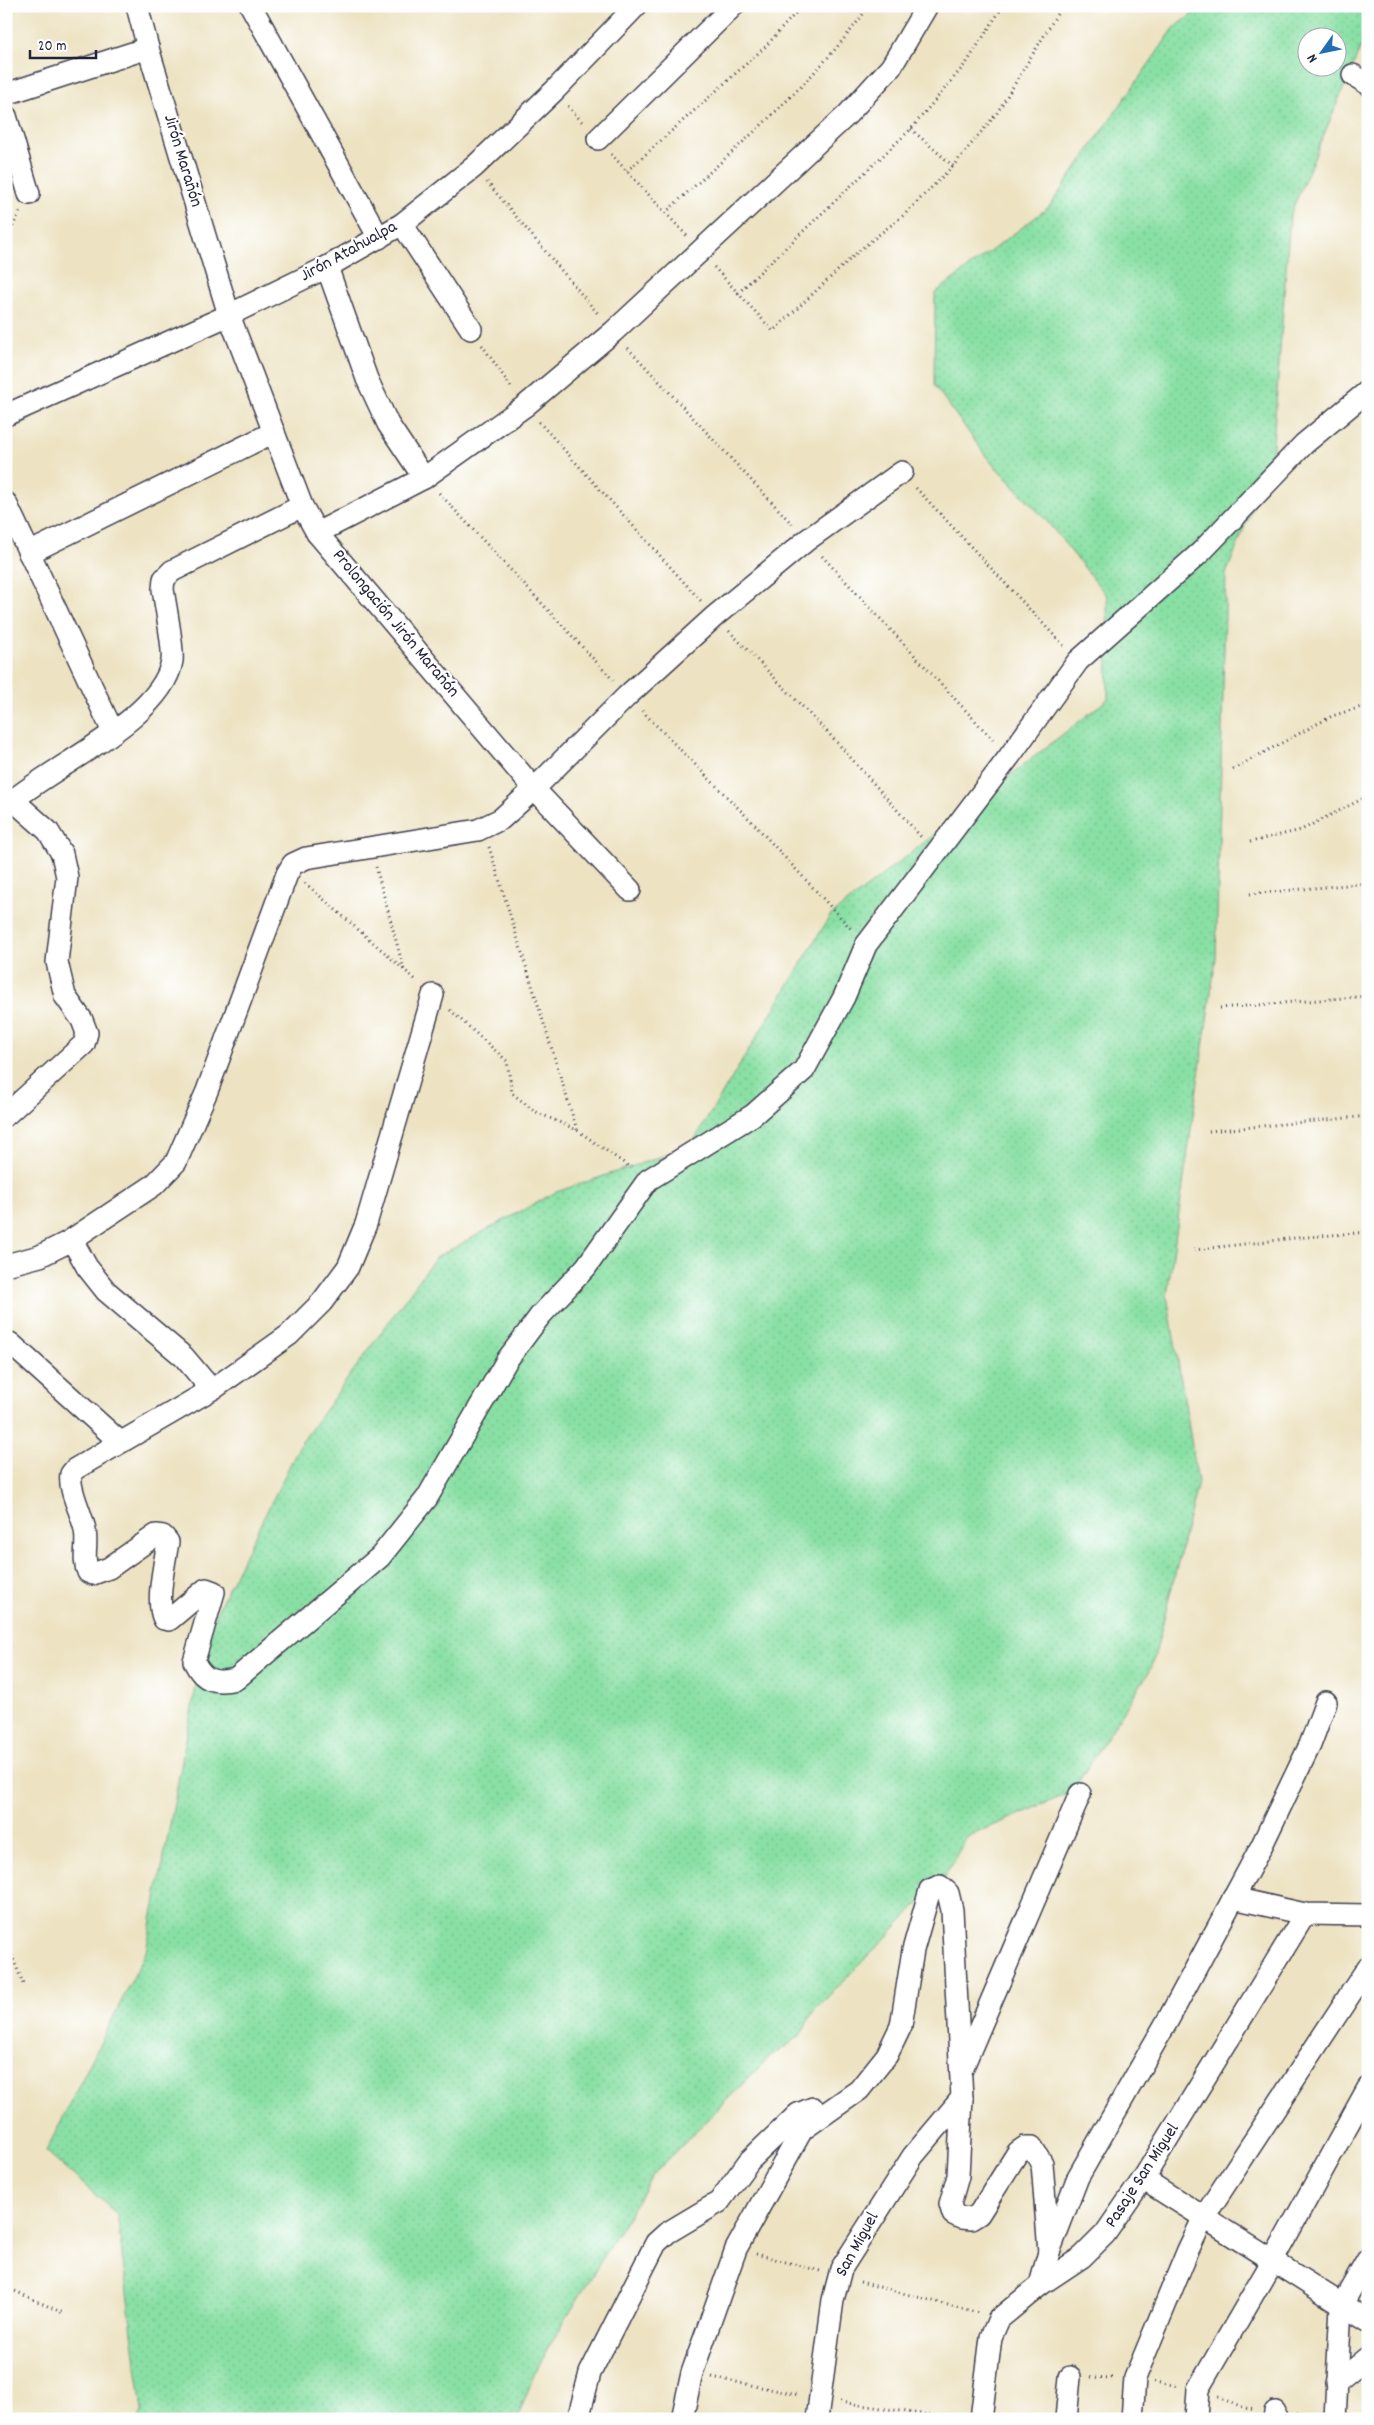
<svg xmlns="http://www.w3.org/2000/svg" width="1374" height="2425" viewBox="0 0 1374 2425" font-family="Dekko,sans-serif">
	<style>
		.grass { fill: url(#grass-dots); stroke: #568170; fill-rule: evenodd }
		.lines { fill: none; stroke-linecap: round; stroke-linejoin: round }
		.minor-casing { stroke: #403f4f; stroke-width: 24 }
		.path { stroke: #403f4f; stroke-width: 3; stroke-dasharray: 1 4; stroke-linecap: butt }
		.minor { stroke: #fff; stroke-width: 21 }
		.labels { text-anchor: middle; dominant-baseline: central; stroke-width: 4.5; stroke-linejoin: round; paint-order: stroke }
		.street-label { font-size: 18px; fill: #22223b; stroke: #fff }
	</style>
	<defs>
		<pattern id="grass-dots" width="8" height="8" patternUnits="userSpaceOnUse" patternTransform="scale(1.25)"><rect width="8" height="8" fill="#89e0a4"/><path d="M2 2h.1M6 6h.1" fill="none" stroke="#76c08e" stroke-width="1.8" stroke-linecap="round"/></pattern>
	</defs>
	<rect width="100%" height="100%" fill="#fff"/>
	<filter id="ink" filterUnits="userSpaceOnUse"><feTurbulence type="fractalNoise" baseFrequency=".02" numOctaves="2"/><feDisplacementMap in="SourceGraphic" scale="10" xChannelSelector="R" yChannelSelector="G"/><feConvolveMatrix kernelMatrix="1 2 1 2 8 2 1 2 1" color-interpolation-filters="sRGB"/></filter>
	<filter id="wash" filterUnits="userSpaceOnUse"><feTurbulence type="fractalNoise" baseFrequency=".0096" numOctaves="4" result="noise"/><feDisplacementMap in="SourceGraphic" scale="20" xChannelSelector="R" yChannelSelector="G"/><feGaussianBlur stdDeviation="1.12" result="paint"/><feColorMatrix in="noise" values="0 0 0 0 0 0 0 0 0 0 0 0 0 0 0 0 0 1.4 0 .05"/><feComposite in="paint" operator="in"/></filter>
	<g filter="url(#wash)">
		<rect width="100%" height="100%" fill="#ede3c3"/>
		<path class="grass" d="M1203,6H1368V30L1290,215L1272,458L1226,574L1216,958L1167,1295L1198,1482L1152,1667L1072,1792L967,1837L943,1879L813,2012L799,2037L765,2061L653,2175L538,2365L517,2419H139L142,2411L117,2214L46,2151L146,1952L206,1633L301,1443L435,1258L556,1192L690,1147L830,916L1108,699L1107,596L1046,520L989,460L934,385L935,293L1049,207L1174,28ZM1306,38H1336V68H1306Z"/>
	</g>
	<g filter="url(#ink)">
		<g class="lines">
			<defs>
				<g id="minor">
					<path d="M137,6L148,48L229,315L302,506L317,533L534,789L630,890"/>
					<path d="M251,6L379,238"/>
					<path d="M1353,75L1368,84"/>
					<path d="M6,94L148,48"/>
					<path d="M6,116L29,194"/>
					<path d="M598,139L733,6"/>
					<path d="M402,224L471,329"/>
					<path d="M327,267L367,379L388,424L424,478"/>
					<path d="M6,415L229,315L327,267L402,224L474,167L554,91L636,6"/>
					<path d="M6,503L113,732"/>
					<path d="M317,533L424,478L525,406L613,332L847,115L891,67L927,6"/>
					<path d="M29,553L274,432"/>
					<path d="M6,806C49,767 162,720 172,661C174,647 165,605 163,589L164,579L172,571L302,506"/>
					<path d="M433,995L366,1224L348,1267L322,1302L289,1335L216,1387L75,1469L71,1474C68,1490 82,1513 85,1530C88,1544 82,1559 88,1572L93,1574L109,1568L156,1535L163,1536L168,1542C165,1561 155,1603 164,1619L169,1620L206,1589L214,1592L194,1661C203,1681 215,1684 236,1679L380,1557L427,1498L507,1360L540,1316L586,1267L648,1180L753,1115L804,1070L844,997L866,945L1009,757L1078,661L1201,552L1304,444L1368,391"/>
					<path d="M6,1115L84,1044L87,1033L82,1020L65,996L57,962L67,877L62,854L48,831L13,800"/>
					<path d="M72,1240L87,1267L106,1291L184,1357L211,1389"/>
					<path d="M6,1265L40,1256L68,1242L154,1185L176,1162L207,1091L287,874L293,864L306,858L478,830L501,819L534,789L627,696L715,616L807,540L902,472"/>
					<path d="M10,1343L120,1442"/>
					<path d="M1233,1898L1305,1914L1368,1915"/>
					<path d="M962,2069L1080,1794"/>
					<path d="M1143,2179L1368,2321"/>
					<path d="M1040,2285L1049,2252L1078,2177L1169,2018L1261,1847L1310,1745L1326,1702"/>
					<path d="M1336,2383L1368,2357"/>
					<path d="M578,2419L590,2373L656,2243L667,2233L719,2202L749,2161L798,2114L813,2108"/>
					<path d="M682,2419L692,2373L736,2249L802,2130L859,2090L887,2055L901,2026L913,1950L930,1890L940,1886L948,1893L952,1910L962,2098L958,2176L950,2204L953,2214L961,2218L971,2219L979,2214L1018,2152L1025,2147H1032L1042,2163L1049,2252"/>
					<path d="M817,2419L833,2300L841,2269L913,2156L962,2098"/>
					<path d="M981,2419L991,2337L999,2319L1040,2285L1082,2257L1105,2234L1143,2179L1305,1914"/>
					<path d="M1066,2419L1070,2377"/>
					<path d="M1132,2419L1135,2378L1188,2250L1204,2217L1368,1967"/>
					<path d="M1196,2419L1198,2389L1273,2260L1368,2088"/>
					<path d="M1274,2419L1275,2412"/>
					<path d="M1335,2419L1341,2306L1368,2259"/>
				</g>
			</defs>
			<use href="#minor" class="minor-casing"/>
			<g class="path">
				<path d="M568,106L584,124"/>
				<path d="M911,129L953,166"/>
				<path d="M611,154L687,236"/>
				<path d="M627,171L765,47L802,6"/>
				<path d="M487,182L599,315"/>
				<path d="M665,213C736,147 813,85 869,6"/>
				<path d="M6,240L20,211"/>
				<path d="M714,267L773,331L861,249L905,214L953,166L997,113L1062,6"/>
				<path d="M738,293L911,129L967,62L1003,6"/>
				<path d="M482,345L513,390"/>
				<path d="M628,348L792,524"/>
				<path d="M539,422L701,601"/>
				<path d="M916,488L1064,646"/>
				<path d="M439,493L614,681"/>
				<path d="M822,556L995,742"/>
				<path d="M729,631L834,739L922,838"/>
				<path d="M642,711L755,825L852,930"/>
				<path d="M1233,769L1332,716L1368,705"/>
				<path d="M1250,842L1301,830L1368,796"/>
				<path d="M489,847L577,1130"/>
				<path d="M376,867L404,970"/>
				<path d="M305,883L417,981"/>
				<path d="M1250,894L1368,883"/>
				<path d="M1220,1008L1368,996"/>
				<path d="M450,1010L507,1061L512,1093L534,1111L577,1130L631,1168"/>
				<path d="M1209,1131L1368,1116"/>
				<path d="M1194,1250L1295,1238L1368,1232"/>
				<path d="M6,1941L24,1986"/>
				<path d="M756,2254L820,2271"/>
				<path d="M860,2282L979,2313"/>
				<path d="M6,2287L63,2313"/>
				<path d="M712,2377L799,2395"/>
				<path d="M1091,2377L1114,2378"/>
				<path d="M1155,2382L1179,2386"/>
				<path d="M1218,2397L1240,2406L1255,2409"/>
				<path d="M840,2402L955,2419"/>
				<path d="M1296,2413L1315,2414"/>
			</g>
			<use href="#minor" class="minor"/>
		</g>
	</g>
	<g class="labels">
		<g class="street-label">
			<text transform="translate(182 161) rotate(73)">Jirón Marañón</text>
			<text transform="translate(349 252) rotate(-29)">Jirón Atahualpa</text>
			<text transform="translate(395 624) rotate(50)">Prolongación Jirón Marañón</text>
			<text transform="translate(1143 2176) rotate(-57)">Pasaje San Miguel</text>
			<text transform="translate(858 2245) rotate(-61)">San Miguel</text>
		</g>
	</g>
	<rect width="1374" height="2425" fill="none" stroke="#fff" stroke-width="25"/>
	<g transform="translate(1322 52) rotate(237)"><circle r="24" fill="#ffffff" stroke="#a7a7b1"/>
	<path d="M0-4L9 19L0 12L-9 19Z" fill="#1f6fb2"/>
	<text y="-8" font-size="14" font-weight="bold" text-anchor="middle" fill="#22223b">N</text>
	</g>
	<path d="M30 50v8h66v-8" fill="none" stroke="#22223b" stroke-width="2.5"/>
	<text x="38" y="50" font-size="15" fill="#22223b" stroke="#ffffff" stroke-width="4" paint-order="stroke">20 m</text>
</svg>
